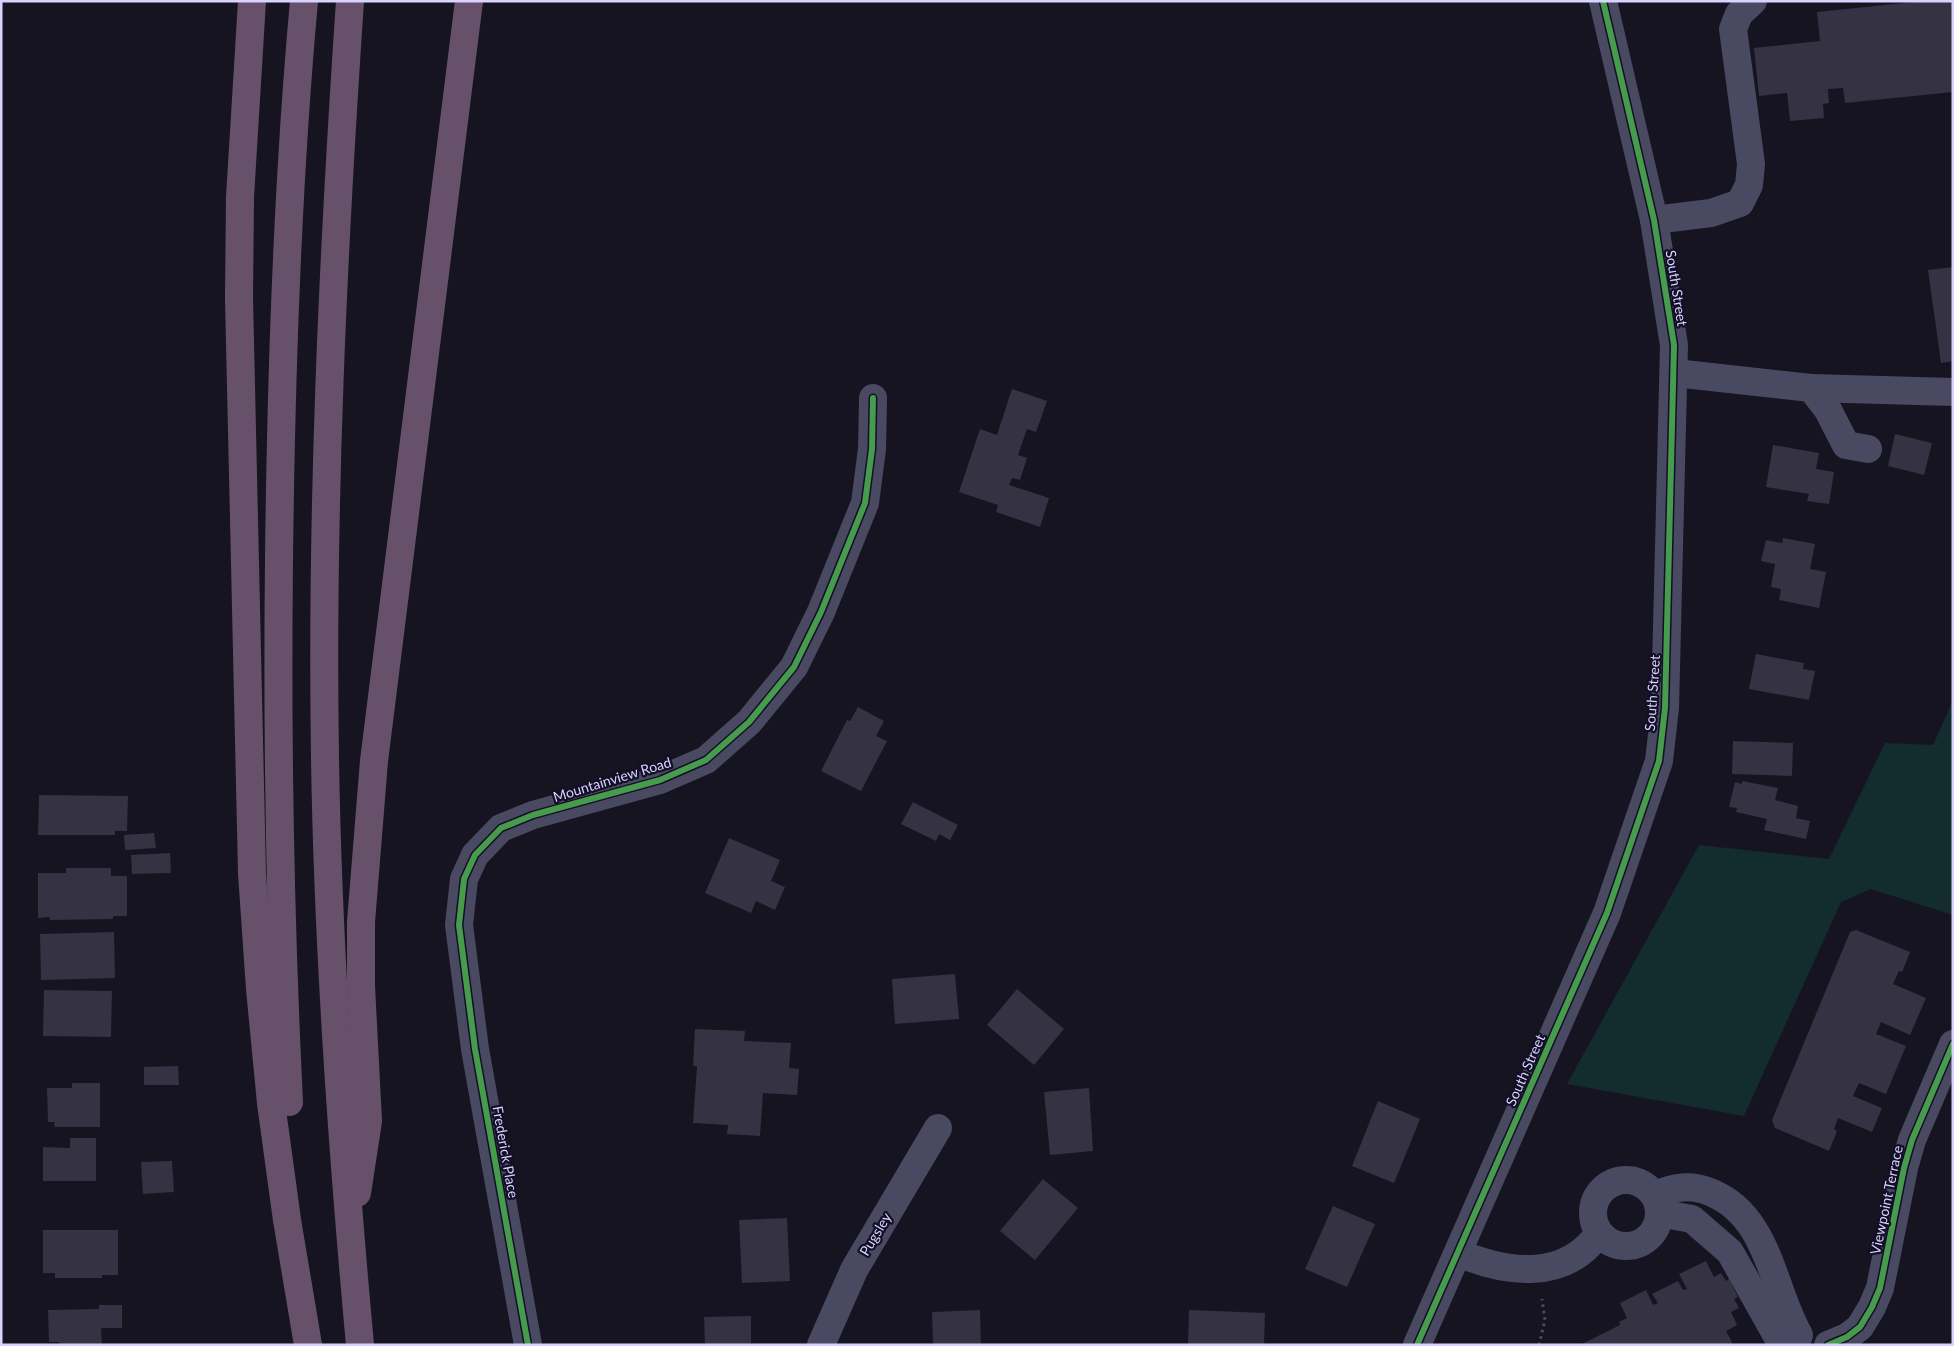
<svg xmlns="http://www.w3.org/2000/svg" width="1954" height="1346" viewBox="0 0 1954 1346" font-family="Lato,sans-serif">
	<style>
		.green { fill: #132c2d }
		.building { fill: #343243 }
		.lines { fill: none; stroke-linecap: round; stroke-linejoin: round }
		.path { stroke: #44505f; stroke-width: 3; stroke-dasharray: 2.5 4; stroke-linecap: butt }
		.minor { stroke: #4a4962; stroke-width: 28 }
		.highway { stroke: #67516a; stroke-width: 28 }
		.cycleway-casing { stroke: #130f26; stroke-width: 9 }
		.cycleway { stroke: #469c4c; stroke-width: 6 }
		.labels { text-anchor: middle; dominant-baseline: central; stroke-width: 4.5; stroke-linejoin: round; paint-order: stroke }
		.street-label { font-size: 14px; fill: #d9d4ff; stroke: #130f26 }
	</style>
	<rect width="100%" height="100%" fill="#161421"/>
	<path class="green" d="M1953,700V915L1871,889L1841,902L1744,1116L1567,1084L1699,845L1829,859L1885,743L1933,745Z"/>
	<g class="building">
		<path d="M1923,1H1953V92L1845,103L1843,88L1828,89L1829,103L1823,104L1824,118L1790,121L1787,93L1759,96L1754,48L1820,41L1817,12Z"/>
		<path d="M1953,267V361L1941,363L1928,270Z"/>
		<path d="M1012,389L1047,401L1036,432L1027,429L1018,455L1027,458L1020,480L1012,478L1009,485L1049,498L1040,527L996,512L998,505L959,492L980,429L997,435Z"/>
		<path d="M1895,434L1932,443L1924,475L1888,466Z"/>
		<path d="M1773,445L1819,453L1816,469L1834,472L1829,504L1807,501L1809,494L1766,487Z"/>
		<path d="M1783,538L1815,544L1810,569L1826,572L1819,608L1779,600L1781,589L1771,587L1775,564L1761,561L1766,540L1782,543Z"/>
		<path d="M1756,654L1804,663L1803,669L1815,671L1809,700L1749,689Z"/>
		<path d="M858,707L884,721L876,736L887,741L861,791L821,771L847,720L850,721Z"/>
		<path d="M1733,741L1793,743L1792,776L1732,774Z"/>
		<path d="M1742,781L1778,788L1775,800L1798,806L1796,818L1810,821L1806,839L1764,830L1767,819L1736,812L1737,808L1729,807L1735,782L1742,784Z"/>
		<path d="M39,795L128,796L127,831H115V835H38Z"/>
		<path d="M913,802L958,825L950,840L939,834L936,841L901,824Z"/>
		<path d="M154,833L156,848L125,850L124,835Z"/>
		<path d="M729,838L780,860L771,881L785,887L775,910L756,901L751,913L705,893Z"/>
		<path d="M170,853L171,873L132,874L131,855Z"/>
		<path d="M66,868H111V876H127V916H113V919L50,920V917L38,918V873H66Z"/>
		<path d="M1856,930L1910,952L1902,972L1899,971L1893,984L1926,998L1910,1035L1881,1022L1876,1034L1906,1046L1886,1094L1859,1083L1853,1096L1882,1108L1872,1132L1838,1118L1834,1129L1837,1131L1829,1151L1775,1128L1772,1120L1850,932Z"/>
		<path d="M114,932L115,978L41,980L40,934Z"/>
		<path d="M955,974L959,1019L895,1024L892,979Z"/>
		<path d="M1017,989L1064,1029L1034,1065L987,1025Z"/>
		<path d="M44,990L112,991L111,1037L43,1036Z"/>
		<path d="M695,1029L745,1031L744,1041L791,1043L789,1068L799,1069L797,1095L763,1093L760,1136L727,1134L728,1125L693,1123L697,1066H693Z"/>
		<path d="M178,1066L179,1085H144V1067Z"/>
		<path d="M72,1083H100V1127H55L54,1122H48L47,1088H72Z"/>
		<path d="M1089,1088L1093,1151L1050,1155L1044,1092Z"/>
		<path d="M1378,1101L1420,1119L1394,1183L1352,1166Z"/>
		<path d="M70,1138H96V1181H43V1147L70,1148Z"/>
		<path d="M172,1161L174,1192L143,1194L141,1162Z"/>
		<path d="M1043,1179L1078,1208L1035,1260L1000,1231Z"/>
		<path d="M1333,1206L1375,1224L1347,1287L1305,1269Z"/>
		<path d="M787,1218L790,1281L742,1283L739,1220Z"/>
		<path d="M43,1230H118V1275H102V1278H55V1273H43Z"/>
		<path d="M1706,1261L1714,1277L1721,1273L1726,1281L1729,1279L1738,1297L1734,1299L1739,1308L1731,1312L1737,1325L1726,1331L1732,1342L1731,1345H1580L1620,1325L1619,1322L1627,1318L1620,1303L1646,1290L1653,1305L1658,1303L1652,1294L1678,1281L1683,1290L1687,1289L1679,1274Z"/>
		<path d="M99,1305H122V1328H101L102,1345H59V1342H49L48,1310L99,1309Z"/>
		<path d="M980,1310L981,1345H933L932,1312Z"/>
		<path d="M1189,1310L1265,1313L1264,1345H1188Z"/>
		<path d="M751,1316V1345H705L704,1317Z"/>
	</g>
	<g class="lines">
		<path class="path" d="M1539,1345L1545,1320L1542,1299"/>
		<g class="minor">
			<path d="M1654,220L1711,213L1740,203L1749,185L1751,164L1733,29L1739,14L1753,1"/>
			<path d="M1675,373L1811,388L1828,410L1846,445L1868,449"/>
			<path d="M1811,388L1953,392"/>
			<circle cx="1626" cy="1213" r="33"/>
			<path d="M1655,1195C1674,1187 1690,1184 1710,1192C1769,1215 1772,1288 1799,1335L1795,1345"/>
			<path d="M1659,1213L1692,1219L1730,1252L1782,1345"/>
			<path d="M1458,1253C1506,1273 1565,1282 1599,1233"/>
			<path d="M528,1345L475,1049L459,925L464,879L475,855L501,828L533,815L660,780L706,760L749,722L794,667L821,612L865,503L872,449L873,398"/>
			<path d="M821,1345L854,1270L938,1128"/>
			<path d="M1417,1345L1607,913L1659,761L1665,708L1674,345L1654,220L1603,1"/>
			<path d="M1828,1345L1847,1337L1860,1327L1872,1307L1880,1288L1904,1168L1912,1140L1953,1044"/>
		</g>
		<g class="highway">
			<path d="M252,1L240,197L239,298L252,873L260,989L271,1103L287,1220L308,1345"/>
			<path d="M350,1C333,253 321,505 325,758C328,954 342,1149 360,1345"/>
			<path d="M289,1102C280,921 277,740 279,560C281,373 287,187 304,1"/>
			<path d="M357,1193L368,1121L361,986V922L374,761L469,1"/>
		</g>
		<defs>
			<g id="cycleway">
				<path d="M528,1345L475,1049L459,925L464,879L475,855L501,828L533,815L660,780L706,760L749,722L794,667L821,612L865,503L872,449L873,398"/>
				<path d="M1417,1345L1607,913L1659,761L1665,708L1674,345L1654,220L1603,1"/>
				<path d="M1828,1345L1847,1337L1860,1327L1872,1307L1880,1288L1904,1168L1912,1140L1953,1044"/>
			</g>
		</defs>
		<use href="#cycleway" class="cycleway-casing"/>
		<use href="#cycleway" class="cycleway"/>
	</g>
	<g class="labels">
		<g class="street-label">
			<text transform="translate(1677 288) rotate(81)">South Street</text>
			<text transform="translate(1652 693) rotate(-86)">South Street</text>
			<text transform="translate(612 779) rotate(-17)">Mountainview Road</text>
			<text transform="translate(1525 1070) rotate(-66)">South Street</text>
			<text transform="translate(506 1152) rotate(80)">Frederick Place</text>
			<text transform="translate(1886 1200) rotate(-78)">Viewpoint Terrace</text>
			<text transform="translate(875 1234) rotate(-59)">Pugsley</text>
		</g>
	</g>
	<rect width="1954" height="1346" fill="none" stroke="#d9d4ff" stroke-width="5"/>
</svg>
